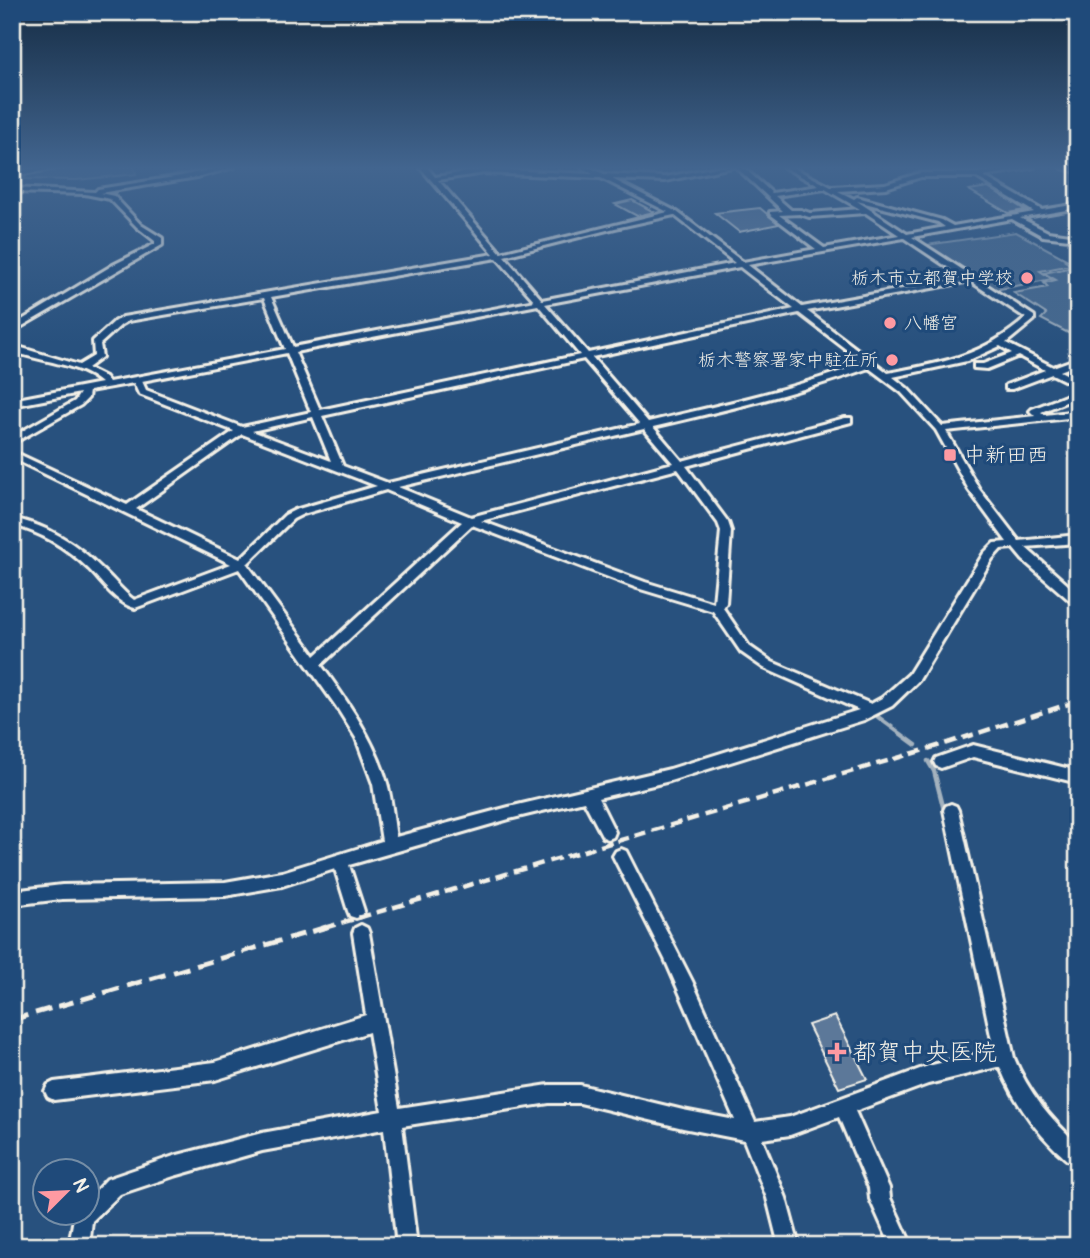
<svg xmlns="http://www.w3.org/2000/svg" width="1090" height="1258" viewBox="0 0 1090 1258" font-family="Pangolin,'Klee One',sans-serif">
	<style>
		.green { fill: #45688e; stroke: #9cacbb; stroke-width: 2 }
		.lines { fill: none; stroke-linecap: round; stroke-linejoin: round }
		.stream { stroke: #a4b2be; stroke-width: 4.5 }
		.building { fill: #5b7899; stroke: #f4f1e8; stroke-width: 2 }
		.minor-casing { stroke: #f4f1e8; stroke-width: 6 }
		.major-casing { stroke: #f4f1e8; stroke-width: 5 }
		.minor { fill: #1f4a7a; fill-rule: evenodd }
		.major { fill: #1f4a7a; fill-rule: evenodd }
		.rail-far1 { stroke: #f4f1e8; stroke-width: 4.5; stroke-dasharray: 12 6; stroke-linecap: butt }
		.rail { stroke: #f4f1e8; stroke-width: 5; stroke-dasharray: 16 8; stroke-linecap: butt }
		.poi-dot { fill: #ff9aa2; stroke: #1f4a7a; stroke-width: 2.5 }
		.labels { text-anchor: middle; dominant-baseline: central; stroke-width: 6; stroke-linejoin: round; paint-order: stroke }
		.far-poi-label { font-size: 18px; fill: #f4f1e8; stroke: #1f4a7a; text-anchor: end }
		.poi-label { font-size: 21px; fill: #f4f1e8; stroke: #1f4a7a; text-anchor: start }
		.near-poi-label { font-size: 24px; fill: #f4f1e8; stroke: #1f4a7a; text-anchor: start }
	</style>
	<rect width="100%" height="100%" fill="#28517e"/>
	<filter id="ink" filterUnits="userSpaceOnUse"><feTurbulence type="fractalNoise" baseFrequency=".0143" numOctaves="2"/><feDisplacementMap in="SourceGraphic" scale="14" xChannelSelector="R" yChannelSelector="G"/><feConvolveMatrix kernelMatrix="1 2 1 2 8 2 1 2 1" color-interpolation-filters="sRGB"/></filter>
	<g filter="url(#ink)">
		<g class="green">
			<path d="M73,167H134L136,174L76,180L23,179L30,173Z"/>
			<path d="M1016,232L1068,260L1065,261L1071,265L1040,271L1052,279L995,290L926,245Z"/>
			<path d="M1078,266V338L1041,319L1046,314L1014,293L1048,287L1044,283L1056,280L1044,273Z"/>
		</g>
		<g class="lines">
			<g class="stream">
				<path d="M878,717L916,745"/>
				<path d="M928,761L934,771L945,814"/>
			</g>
		</g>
		<g class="building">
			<path d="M988,187L1025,210L1008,213L969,190Z"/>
			<path d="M632,200L654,212L637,216L615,204Z"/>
			<path d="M760,208L779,224L739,232L715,213Z"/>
			<path d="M835,1016L867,1079L839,1088L808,1025Z"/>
		</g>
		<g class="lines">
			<defs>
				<g id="minor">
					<path d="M222,167H234L197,177L100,193L114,196L141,225L162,238V245L12,332V326L113,265L155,244V241L137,227L110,199L85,194L12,192V188L95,192L98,189L181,176Z"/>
					<path d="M420,167H427L435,177L484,169L593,174L581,167H589L604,174L665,177L717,167H732L665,181L612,179L677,212L743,262L816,249L770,214V212L783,211L736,167H743L772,193L819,186L784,167H792L831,187L885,184L920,173H977L1016,167H1034L983,176L1042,210L1078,204V208L1020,218L1048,232L1078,236V240L1043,236L1012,219L912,237L1034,316V320L1006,343L1053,367L1078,358V364L1060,371L1078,380V387L1052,374L1012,389H1006V385L1045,370L1019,356L987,369L974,368V364H983L1012,353L1000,346L967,361L893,377L907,388L942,426L1035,416L1030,411L1032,409L1078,391V397L1041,412L1045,415L1078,411V417L946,431L979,489L1019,541L1078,535V543L1025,547L1078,594V605L1074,604L1023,560L1013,548L1001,549L992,559L919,680L892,706L864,720L670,781L598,798L615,832L613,837L608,839L603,837L584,801L509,819L349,865L364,911L362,916L356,918L350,916L348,911L335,869L282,886L225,896L62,899L12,905V891L62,885L225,882L282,872L382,841L373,784L356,738L336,706L239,569L135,608C116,603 103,583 89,569C67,548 42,532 12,525V518C49,526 76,543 102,569C113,579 123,592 134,600L231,564L12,458V451L127,505L234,431L139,394L134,383L89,391L88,398L81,405L12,444V437L75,401L80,393L12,406V400L101,383C79,363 40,362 12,351V345L79,365L94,356L93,341L115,321L123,317L494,254ZM484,173L601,178L668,212L501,253L438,180ZM921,177H976L1034,212L953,226L942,220L857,197L854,199L838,191L886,188ZM825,189L860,209L810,213L801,210H791L775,196ZM857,201L938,222L945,227L907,234ZM866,213L899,235L824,248L779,215L800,214L809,217ZM674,215L735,263L542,300L504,256L615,228ZM904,238L964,278L802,307L748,265ZM497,258L535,301L293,347L271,297ZM740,267L794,309L588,353L545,304ZM970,281L1026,318C984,356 942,363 888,373L807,311ZM264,298L285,349L109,382L105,377L87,368L102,357L100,344L121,325L128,321ZM538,305L580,355L320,410L295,352ZM799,313L864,363C794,389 721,405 648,422L592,357ZM287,353L311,412L242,427L146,390L142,381ZM584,359L640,424L388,483L343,466L322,416ZM869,368L901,392L936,430L969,490L1007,542L994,543L984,553L909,674L882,698L871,704L772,662L749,646L723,608L726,603L731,531L728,522L686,466L851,422V418H845L682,461L653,427C726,410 799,393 869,368ZM313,417L331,461L252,431ZM644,429L673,463L471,517L398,487ZM242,434L377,486L295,510L285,515L240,559L136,509ZM678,469L718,523L721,531L714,603L645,582L481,521ZM386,490L462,522L315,656L247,564L293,519L303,514ZM472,525L637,588L713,611L741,652L764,668L859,710L670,769L509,807L396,837C393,819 392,800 387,783C374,739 348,702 321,665Z"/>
					<path d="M1061,167L1078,168V172L1062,168Z"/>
					<path d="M973,745L1078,771V783L973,757L941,768L936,766L934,762L936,758Z"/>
					<path d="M951,804L956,806L958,810L1014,1058C1028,1092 1050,1119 1078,1144V1166C1069,1163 1063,1156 1056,1150C1031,1125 1013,1099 1000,1067H997L928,1084L855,1111L889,1188L890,1198L912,1246H891L870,1199L869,1188L839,1117L790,1135L762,1139L786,1198L799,1246H779L767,1198L744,1140L683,1128L580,1103H549L402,1126L417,1246H397L384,1129L262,1151L174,1176L120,1194L92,1221L89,1246H69L75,1212H88V1199L107,1179L174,1156L262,1133L382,1111L369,1032L215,1080L54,1100L48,1097L45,1091L48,1085L54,1082L215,1062L366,1015L353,933L355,928L361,925L367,928L369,933L399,1108L549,1085H580L683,1110L735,1120L665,959L613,856L616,851L621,849L626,851L692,981L755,1122L790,1117L928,1066L994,1050L944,810L946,806Z"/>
				</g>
				<path id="major" d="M42,167H66L12,176V172Z"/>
			</defs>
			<use href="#minor" class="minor-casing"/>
			<use href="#major" class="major-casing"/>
			<use href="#minor" class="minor"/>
			<use href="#major" class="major"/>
			<path class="rail-far1" d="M324,928L941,745L1078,701"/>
			<path class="rail" d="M12,1020L330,926"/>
		</g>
	</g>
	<linearGradient id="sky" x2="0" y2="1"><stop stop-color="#162d45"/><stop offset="0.49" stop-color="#42658f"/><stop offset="1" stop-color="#42658f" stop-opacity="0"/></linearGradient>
	<rect width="1090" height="343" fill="url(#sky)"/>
	<g class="poi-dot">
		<circle cx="1027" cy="278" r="7"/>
		<circle cx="890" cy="323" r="7"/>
		<circle cx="892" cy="360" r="7"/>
		<rect x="943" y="448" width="14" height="14" rx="3.5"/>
		<path d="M833.5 1041.5h7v7h7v7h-7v7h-7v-7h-7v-7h7z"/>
	</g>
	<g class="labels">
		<g class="far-poi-label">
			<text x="1013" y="278">栃木市立都賀中学校</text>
			<text x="904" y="323" text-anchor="start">八幡宮</text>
			<text x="878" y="360">栃木警察署家中駐在所</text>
		</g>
		<g class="poi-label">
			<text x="964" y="455">中新田西</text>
		</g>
		<g class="near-poi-label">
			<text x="853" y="1052">都賀中央医院</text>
		</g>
	</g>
	<rect width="1090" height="1258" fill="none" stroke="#1f4a7a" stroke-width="42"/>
	<rect x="21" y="21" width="1048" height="1216" fill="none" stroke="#f4f1e8" stroke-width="2.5" filter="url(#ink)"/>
	<g transform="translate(66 1192) rotate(66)"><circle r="33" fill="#1f4a7a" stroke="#748da6" stroke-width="2"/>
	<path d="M0-5L12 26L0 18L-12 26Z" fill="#ff9aa2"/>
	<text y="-10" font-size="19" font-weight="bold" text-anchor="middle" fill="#f4f1e8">N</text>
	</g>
</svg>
